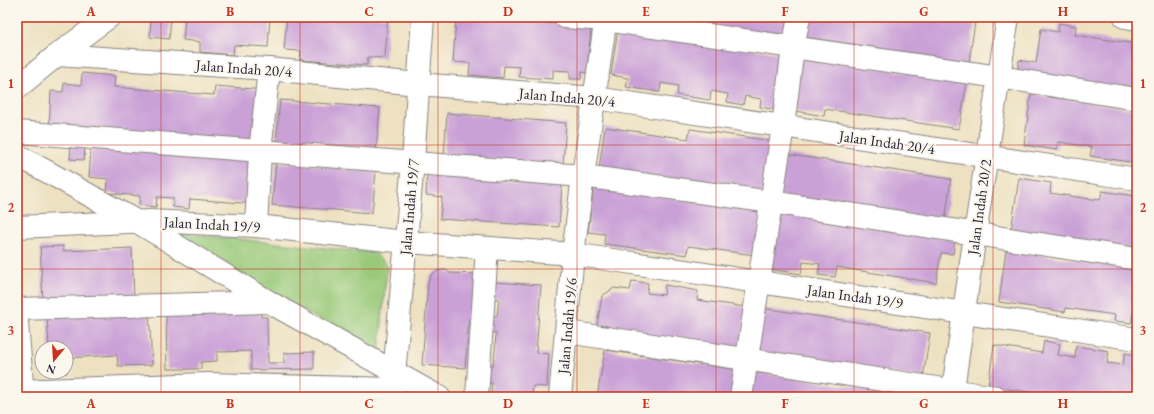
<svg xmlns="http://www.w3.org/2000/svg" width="1154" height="414" viewBox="0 0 1154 414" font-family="'EB Garamond',serif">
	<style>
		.green { fill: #99c979; stroke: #5e765a }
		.building { fill: #caa1d7 }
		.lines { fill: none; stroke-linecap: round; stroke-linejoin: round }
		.minor-casing { stroke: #88827e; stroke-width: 24 }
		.minor { stroke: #fff; stroke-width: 22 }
		.grid { fill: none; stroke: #c8321e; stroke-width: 1; stroke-opacity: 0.55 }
		.labels { text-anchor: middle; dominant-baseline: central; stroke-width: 4; stroke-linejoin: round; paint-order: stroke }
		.street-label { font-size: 15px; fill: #22223b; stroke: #fbf7ec }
		.neatline { fill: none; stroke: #c8321e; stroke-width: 1.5 }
		.grid-label { font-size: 13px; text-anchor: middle; font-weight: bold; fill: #c8321e }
	</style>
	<rect width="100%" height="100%" fill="#fbf7ec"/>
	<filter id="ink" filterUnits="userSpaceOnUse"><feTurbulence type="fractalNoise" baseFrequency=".025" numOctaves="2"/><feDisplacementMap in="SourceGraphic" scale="8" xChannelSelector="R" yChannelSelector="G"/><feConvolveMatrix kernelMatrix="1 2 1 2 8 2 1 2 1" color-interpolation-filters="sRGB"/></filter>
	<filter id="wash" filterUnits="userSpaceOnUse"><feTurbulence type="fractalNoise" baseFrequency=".012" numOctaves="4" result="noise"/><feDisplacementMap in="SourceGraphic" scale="16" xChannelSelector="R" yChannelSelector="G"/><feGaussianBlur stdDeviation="0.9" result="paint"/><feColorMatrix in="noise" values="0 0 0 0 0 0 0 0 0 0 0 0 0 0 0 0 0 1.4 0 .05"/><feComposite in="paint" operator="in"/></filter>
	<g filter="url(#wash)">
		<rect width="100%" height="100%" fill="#ede1c1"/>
		<path class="green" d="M169,232L375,253L387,265L379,355Z"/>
		<g id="blocks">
			<g class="building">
				<path d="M151,17H270L268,47L234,45L233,55L200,52V42L183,40L185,20L171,18L169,39L150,37Z"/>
				<path d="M287,17H388L385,58L368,57L367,65L300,60L301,51L284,50Z"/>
				<path d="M456,17H473L591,27L587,73L582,72L581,79H570V71L553,70V79L519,77L520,67L504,66L503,78L469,75L470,63L453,62Z"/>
				<path d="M654,17H792L789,38Z"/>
				<path d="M805,17H945L975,22L968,68L802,42Z"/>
				<path d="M1059,23L1076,26L1075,35L1137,44V92L1017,73L1019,60L1036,63L1041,29L1058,32Z"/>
				<path d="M618,29L785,54L777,110L760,107L761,99L745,96L743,105L727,102L728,94L711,91L710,100L677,95L678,86L661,83L660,92L626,87L628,78L611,75Z"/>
				<path d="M798,56L967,82L959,129L825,109L824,116L790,110Z"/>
				<path d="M82,73L115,76L114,87L214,95L215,86L265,90L261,142L49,129L51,91L63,92L64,83L81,85Z"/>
				<path d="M1031,94L1137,110V163L1090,156L1092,147L1058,142L1057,150L1024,145Z"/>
				<path d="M280,100L380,108L376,151L276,142Z"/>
				<path d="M447,113L566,123L563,166L444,156Z"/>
				<path d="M605,127L688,139L690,129L772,141L764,194L599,169Z"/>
				<path d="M71,145L85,146L84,160L70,159Z"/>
				<path d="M91,147L260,160L256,204L190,199L189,209L173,207V198L157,197L156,207L139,205L140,196L107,193L108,179L89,177Z"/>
				<path d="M785,154L951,179L945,221L779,196Z"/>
				<path d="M276,162L376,171L372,213L272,205Z"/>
				<path d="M427,175L562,185L559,227L440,219L442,197L426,195Z"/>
				<path d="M1019,178L1051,183L1050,193L1083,198L1100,200L1102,191L1135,196L1133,205L1137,206V250L1011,230Z"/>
				<path d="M594,187L761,210L755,255L688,246L687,255L604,244L605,234L588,232Z"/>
				<path d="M778,212L955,240L953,254L941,253L936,283L837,267L835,277L818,275L820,264L803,262L801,274L769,269Z"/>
				<path d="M63,246V251L132,248L134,297L43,301L40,247Z"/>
				<path d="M1006,250L1137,269V313H1133L1131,323L1114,321L1115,315L1066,308L1065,312L999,302Z"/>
				<path d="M441,270H446L450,273L479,274L475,318H469L465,368L422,365L428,282L431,275L435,272Z"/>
				<path d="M632,281L648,283L647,293L664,295L665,285L698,291L697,300L746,307L739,350L608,331V326L597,325L602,296L614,288L630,290Z"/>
				<path d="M494,282L541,285L536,353L549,354L547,387L533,386L532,397H491L492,383H486L487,365L493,366L495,350L496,333L489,332L490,315L497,316L499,299H493Z"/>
				<path d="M762,308L930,333L923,378L756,352Z"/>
				<path d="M149,311L152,365L118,366L117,355L66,358V348H49L47,316Z"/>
				<path d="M261,313V317H267L268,363H284V353L314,352V369L251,370V351L217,352V361L201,362V369H167L166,315Z"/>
				<path d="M1044,341L1060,344L1058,355L1075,358L1076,346L1109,351L1107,363L1123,365L1125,353L1137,355V397H1062L988,386L994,345L1042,353Z"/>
				<path d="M605,350L739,370L735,397H629L615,395V397H597Z"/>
				<path d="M50,372H67V373L51,374Z"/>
				<path d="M752,372L917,396V397H748Z"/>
			</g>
		</g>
	</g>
	<g filter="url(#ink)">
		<use href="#blocks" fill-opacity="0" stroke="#88827e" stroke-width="1"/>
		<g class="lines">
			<defs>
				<g id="minor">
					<path d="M565,17L605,20L999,77L1137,99"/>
					<path d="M1125,17L1137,19"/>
					<path d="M57,55L269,69L418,84L595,98L1137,179"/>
					<path d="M17,88L57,55L109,17"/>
					<path d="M17,132L583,176L771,202L1137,259"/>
					<path d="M17,155L136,221L269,302L439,397"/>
					<path d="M256,226L260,152L269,69"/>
					<path d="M17,227L150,221L256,226L406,242L573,254L1137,339"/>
					<path d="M17,309L269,302"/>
					<path d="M17,322L23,397"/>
					<path d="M567,332L996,397"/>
					<path d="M17,391L207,384L393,389"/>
					<path d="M392,397L413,162L423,17"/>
					<path d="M477,397L487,248"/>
					<path d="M560,397L573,254L583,176L606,17"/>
					<path d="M741,397L783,126L793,48L799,17"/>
					<path d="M952,397L975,234L1008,17"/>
				</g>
			</defs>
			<use href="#minor" class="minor-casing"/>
			<use href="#minor" class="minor"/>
		</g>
	</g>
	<path class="grid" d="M161,17V397M300,17V397M438,17V397M577,17V397M716,17V397M854,17V397M993,17V397M17,145H1137M17,269H1137"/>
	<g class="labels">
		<g class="street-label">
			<text transform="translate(244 68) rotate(4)">Jalan Indah 20/4</text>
			<text transform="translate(567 97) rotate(5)">Jalan Indah 20/4</text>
			<text transform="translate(887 142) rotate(8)">Jalan Indah 20/4</text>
			<text transform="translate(409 207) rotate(-85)">Jalan Indah 19/7</text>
			<text transform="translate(979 207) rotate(-82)">Jalan Indah 20/2</text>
			<text transform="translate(212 224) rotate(3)">Jalan Indah 19/9</text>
			<text transform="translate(855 296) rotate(8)">Jalan Indah 19/9</text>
			<text transform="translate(567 326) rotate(-85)">Jalan Indah 19/6</text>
		</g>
	</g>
	<rect width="1154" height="414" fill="none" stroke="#fbf7ec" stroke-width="44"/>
	<g transform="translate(54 360) rotate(198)"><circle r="19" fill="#fbf7ec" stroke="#a4a2a5"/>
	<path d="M0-3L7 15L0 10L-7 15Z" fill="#c8321e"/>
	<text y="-6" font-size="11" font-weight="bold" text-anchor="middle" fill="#22223b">N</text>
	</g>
	<rect x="22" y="22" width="1110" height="370" class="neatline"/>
	<g class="grid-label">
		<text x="91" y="16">A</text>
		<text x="230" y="16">B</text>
		<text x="369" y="16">C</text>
		<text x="508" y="16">D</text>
		<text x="646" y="16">E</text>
		<text x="785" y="16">F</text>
		<text x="924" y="16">G</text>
		<text x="1063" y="16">H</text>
		<text x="11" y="88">1</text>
		<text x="1143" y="88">1</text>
		<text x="11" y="212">2</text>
		<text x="1143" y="212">2</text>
		<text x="11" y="335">3</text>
		<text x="1143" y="335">3</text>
		<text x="91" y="408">A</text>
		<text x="230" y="408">B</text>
		<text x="369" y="408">C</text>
		<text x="508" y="408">D</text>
		<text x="646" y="408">E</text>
		<text x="785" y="408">F</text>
		<text x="924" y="408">G</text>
		<text x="1063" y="408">H</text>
	</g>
</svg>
